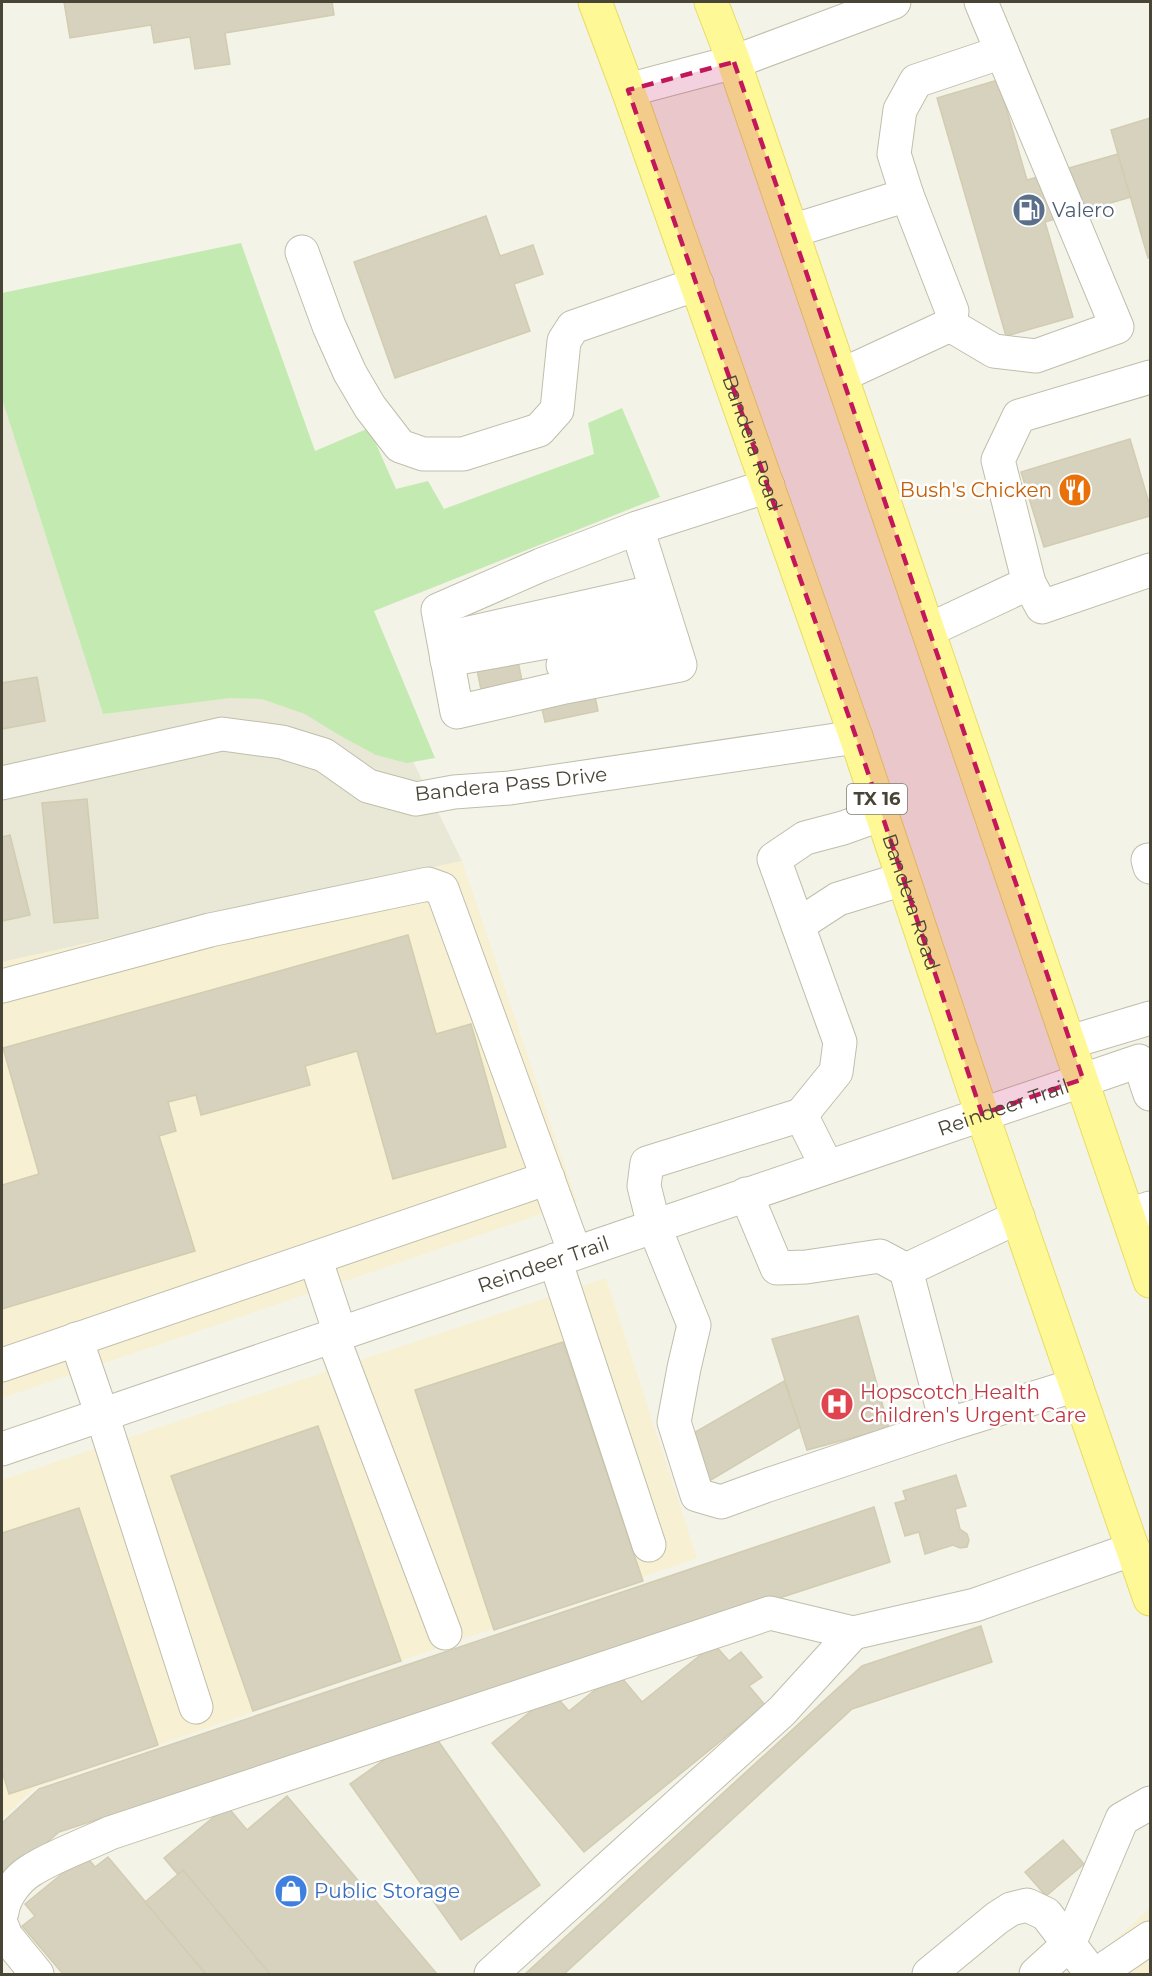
<svg xmlns="http://www.w3.org/2000/svg" width="1152" height="1976" viewBox="0 0 1152 1976" font-family="Montserrat,sans-serif">
	<style>
		.residential { fill: #e9e7d6 }
		.commercial { fill: #f7f0d3 }
		.green { fill: #c3eab0 }
		.building { fill: #d6d2bd; stroke: #d2ccb0; stroke-width: 1.5 }
		.lines { fill: none; stroke-linecap: round; stroke-linejoin: round }
		.minor-casing { stroke: #c0beaa; stroke-width: 35 }
		.major-casing { stroke: #e7dd63; stroke-width: 35 }
		.minor { stroke: #fff; stroke-width: 33 }
		.major { stroke: #fff897; stroke-width: 33 }
		.marked { fill: #c2185b; fill-opacity: 0.2; stroke: #c2185b; stroke-width: 4.5; stroke-dasharray: 12 8; stroke-linejoin: round }
		.labels { text-anchor: middle; dominant-baseline: central; stroke-width: 5; stroke-linejoin: round; paint-order: stroke }
		.shield { fill: #fff; stroke: #7f7d72; stroke-width: 1.5 }
		.shield-label { font-size: 18px; font-weight: bold; fill: #484536 }
		.service-label { font-size: 20px; fill: #4e5e75; stroke: #fff; text-anchor: start }
		.street-label { font-size: 20px; fill: #484536; stroke: #fff }
		.food-label { font-size: 20px; fill: #c56008; stroke: #fff; text-anchor: end }
		.health-label { font-size: 20px; fill: #be3a42; stroke: #fff; text-anchor: start }
		.shop-label { font-size: 20px; fill: #366cbe; stroke: #fff; text-anchor: start }
	</style>
	<rect width="100%" height="100%" fill="#f4f3e8"/>
	<path class="residential" d="M2,399L103,714L244,685L402,739L462,861L2,962Z"/>
	<g class="commercial">
		<path d="M462,861L577,1202L2,1398V962Z"/>
		<path d="M606,1278L697,1558L34,1788L2,1819V1480Z"/>
		<path d="M1150,1908V1974H1078Z"/>
	</g>
	<path class="green" d="M241,243L315,451L369,428L396,489L428,481L444,509L594,454L588,423L622,408L660,497L374,611L435,758L407,763L376,755L339,735L305,714L262,699L230,698L103,714L2,399V293Z"/>
	<g class="building">
		<path d="M64,2H332L334,15L225,33L230,64L195,69L190,37L154,43L151,25L70,38Z"/>
		<path d="M998,80L1027,180L1118,154L1131,197L1045,222L1073,317L1006,336L937,98Z"/>
		<path d="M1150,118V257L1148,258L1111,130Z"/>
		<path d="M486,216L500,256L533,245L543,274L514,284L530,331L395,378L354,262Z"/>
		<path d="M1130,439L1150,506V516L1044,547L1021,472Z"/>
		<path d="M508,613L527,705L486,714L467,621Z"/>
		<path d="M37,677L45,721L2,729V683Z"/>
		<path d="M594,692L598,711L545,722L541,704Z"/>
		<path d="M87,799L98,918L54,923L42,803Z"/>
		<path d="M10,835L30,915L2,921V837Z"/>
		<path d="M408,935L436,1034L471,1024L506,1147L393,1179L357,1051L305,1066L310,1085L201,1115L196,1095L168,1102L176,1131L159,1136L195,1251L2,1309V1185L39,1174L3,1048Z"/>
		<path d="M858,1316L889,1428L807,1450L772,1339Z"/>
		<path d="M563,1342L643,1581L494,1630L415,1390Z"/>
		<path d="M784,1381L800,1427L706,1483L690,1435Z"/>
		<path d="M318,1426L401,1661L253,1711L171,1476Z"/>
		<path d="M956,1475L966,1506L955,1509L960,1529L967,1534L969,1540L967,1547L960,1548L953,1545L925,1554L919,1532L905,1536L895,1503L906,1500L903,1491Z"/>
		<path d="M874,1507L890,1562L59,1832L2,1882V1823L39,1789Z"/>
		<path d="M79,1508L158,1745L9,1794L2,1771V1533Z"/>
		<path d="M981,1626L992,1662L852,1709L564,1974H525L862,1666Z"/>
		<path d="M714,1644L729,1661L741,1652L762,1677L749,1686L765,1705L584,1852L492,1743L553,1693L569,1711L617,1672L642,1702Z"/>
		<path d="M429,1728L540,1885L461,1940L350,1784Z"/>
		<path d="M287,1796L437,1974H262L164,1858L227,1806L247,1830Z"/>
		<path d="M1063,1840L1084,1864L1046,1896L1025,1872Z"/>
		<path d="M85,1855L95,1867L108,1857L206,1974H63L22,1926L35,1916L25,1904Z"/>
		<path d="M183,1870L270,1974H206L145,1902Z"/>
	</g>
	<g class="lines">
		<defs>
			<g id="minor">
				<path d="M628,90L734,62L894,2"/>
				<path d="M907,195L894,154L900,110L916,81L1002,52"/>
				<path d="M792,231L907,195L952,311L950,325L842,375"/>
				<path d="M302,252L329,326L350,373L370,407L400,446L423,454H463L539,430L557,410L564,341L573,327L697,284"/>
				<path d="M950,325L994,351L1036,356L1117,327L981,2"/>
				<path d="M1150,377L1019,416L998,460L1029,583L1042,607L1150,570"/>
				<path d="M637,528L680,665L565,687L457,712L438,610L541,565L637,528L768,486"/>
				<path d="M929,630L1029,583"/>
				<path d="M451,637L656,591"/>
				<path d="M447,660L664,621"/>
				<path d="M563,665L672,640"/>
				<path d="M2,783L222,734L282,742L324,755L368,786L416,799L454,792L510,788L856,737"/>
				<path d="M1148,860L1150,867"/>
				<path d="M798,925L838,899L903,879"/>
				<path d="M2,986L210,930L428,884L442,889L575,1253"/>
				<path d="M1070,1042L1150,1018"/>
				<path d="M801,1115L836,1072L840,1042L774,859L805,838L843,828L882,814"/>
				<path d="M827,1167L801,1115L647,1163L644,1186L654,1226L694,1325L684,1368L674,1422L697,1495L721,1502L765,1486L947,1425"/>
				<path d="M746,1194L777,1268L806,1267L880,1256L906,1270L947,1425L1076,1385"/>
				<path d="M1129,1215L1150,1208"/>
				<path d="M315,1258L340,1333"/>
				<path d="M555,1260L649,1545"/>
				<path d="M906,1270L1018,1217"/>
				<path d="M332,1335L445,1633"/>
				<path d="M76,1339L102,1415L196,1707"/>
				<path d="M2,1365L548,1178"/>
				<path id="s1" d="M2,1449L1139,1061L1150,1094"/>
				<path d="M2,1912C4,1897 17,1879 30,1871C53,1856 85,1845 110,1833L770,1613L853,1633L975,1605L1133,1549"/>
				<path d="M2,1926L6,1936L37,1974"/>
				<path d="M491,1974L782,1711L853,1633"/>
				<path d="M929,1974L997,1918L1011,1909L1027,1905L1046,1914L1092,1974"/>
				<path d="M1036,1974L1069,1944L1122,1819L1150,1803"/>
				<path d="M1097,1974L1150,1938"/>
			</g>
			<g id="major">
				<path id="s2" d="M595,2L628,90L856,737L982,1114L1150,1599"/>
				<path d="M711,2L734,62L1150,1281"/>
			</g>
		</defs>
		<use href="#minor" class="minor-casing"/>
		<use href="#major" class="major-casing"/>
		<use href="#minor" class="minor"/>
		<use href="#major" class="major"/>
	</g>
	<path class="marked" d="M734,62L1083,1079L982,1114L856,737L628,90Z"/>
	<defs>
		<symbol id="fuel-disc" viewBox="-11 -11 22 22"><circle r="9.5" fill="#5c6f8a" stroke="#fff"/><path d="M-5.5-6h7V0h2V4h1.3V-2.5L3-4.5l.8-.8L6-3V5H2.5V1h-1V6h-7ZM-4.2-4.7v3.2H.2V-4.7Z" fill="#fff"/></symbol>
		<symbol id="restaurant-disc" viewBox="-11 -11 22 22"><circle r="9.5" fill="#e8710a" stroke="#fff"/><path d="M-5-6h1v4h1v-4h1v4h1v-4h1v5L-1.5 .5V6h-2V.5L-5-1ZM5-6V6H3V1.5H1.5Q1.5-4 5-6Z" fill="#fff"/></symbol>
		<symbol id="hospital-disc" viewBox="-11 -11 22 22"><circle r="9.5" fill="#e0444e" stroke="#fff"/><path d="M-5-5h3v3.5h4V-5h3V5h-3V1.5h-4V5h-3Z" fill="#fff"/></symbol>
		<symbol id="shop-disc" viewBox="-11 -11 22 22"><circle r="9.5" fill="#3f7fe0" stroke="#fff"/><path d="M-5-2.5h2.3a2.7 3.5 0 0 1 5.4 0H5L5.5 6h-11ZM-1.5-2.5h3a1.5 2.3 0 0 0-3 0Z" fill="#fff"/></symbol>
	</defs>
	<g fill-rule="evenodd">
		<use href="#fuel-disc" x="1010" y="191" width="38" height="38"/>
		<use href="#restaurant-disc" x="1056" y="471" width="38" height="38"/>
		<use href="#hospital-disc" x="818" y="1385" width="38" height="38"/>
		<use href="#shop-disc" x="272" y="1872" width="38" height="38"/>
	</g>
	<g class="labels">
		<rect class="shield" x="847" y="784" width="60" height="30" rx="4.5"/>
		<g class="shield-label">
			<text x="877" y="799">TX 16</text>
		</g>
		<g class="service-label">
			<text x="1052" y="210">Valero</text>
		</g>
		<g class="street-label">
			<text stroke="none"><textPath href="#s2" startOffset="468">Bandera Road</textPath></text>
			<text transform="translate(511 784) rotate(-6)">Bandera Pass Drive</text>
			<text stroke="none"><textPath href="#s2" startOffset="954">Bandera Road</textPath></text>
			<text stroke="none"><textPath href="#s1" startOffset="1058">Reindeer Trail</textPath></text>
			<text stroke="none"><textPath href="#s1" startOffset="572">Reindeer Trail</textPath></text>
		</g>
		<g class="food-label">
			<text x="1052" y="490">Bush's Chicken</text>
		</g>
		<g class="health-label">
			<text x="860" y="1392">Hopscotch Health<tspan x="860" dy="23">Children's Urgent Care</tspan></text>
		</g>
		<g class="shop-label">
			<text x="314" y="1891">Public Storage</text>
		</g>
	</g>
	<rect width="1152" height="1976" fill="none" stroke="#484536" stroke-width="6"/>
</svg>
